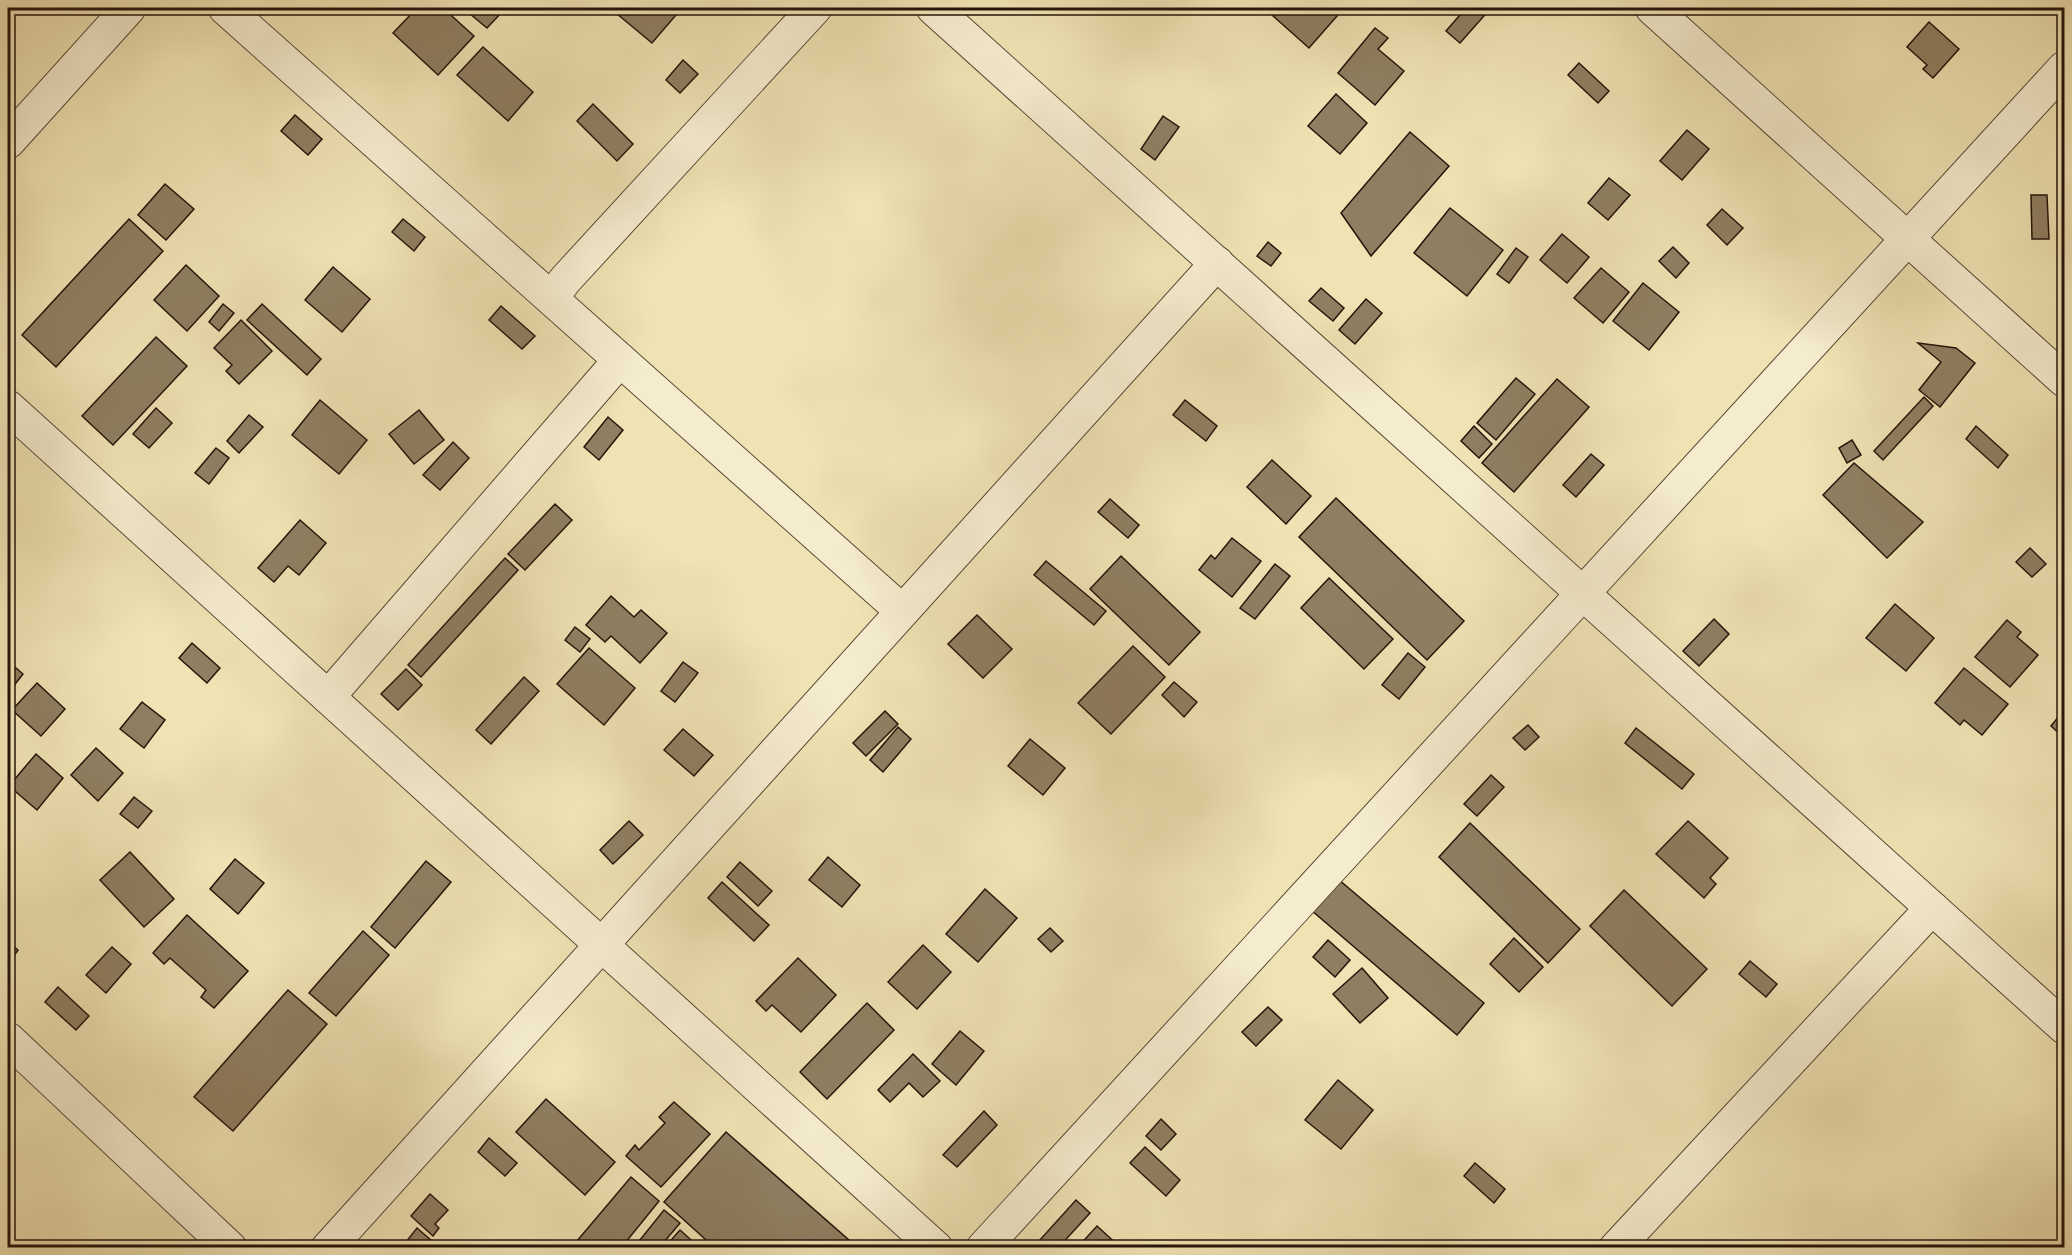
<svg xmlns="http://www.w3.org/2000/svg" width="2072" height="1255" viewBox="0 0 2072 1255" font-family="'Old Standard TT',serif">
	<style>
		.building { fill: #8f7f62; stroke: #26140b; stroke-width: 1.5 }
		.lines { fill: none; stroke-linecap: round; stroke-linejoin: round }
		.street-casing { stroke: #584835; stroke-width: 35 }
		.street { stroke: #f5ecce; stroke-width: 33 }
	</style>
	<rect width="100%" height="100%" fill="#efe2b3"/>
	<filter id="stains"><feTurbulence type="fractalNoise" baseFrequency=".00333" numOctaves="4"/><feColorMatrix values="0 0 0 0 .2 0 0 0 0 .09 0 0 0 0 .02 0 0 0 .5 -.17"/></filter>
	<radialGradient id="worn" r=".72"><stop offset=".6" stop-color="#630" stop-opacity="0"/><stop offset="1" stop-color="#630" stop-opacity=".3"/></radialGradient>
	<g class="building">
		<path d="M417,8H443L474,36L438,75L393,33Z"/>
		<path d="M463,8H497L502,12L487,28Z"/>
		<path d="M610,8H682L652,43Z"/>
		<path d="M1279,8H1328L1337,16L1309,48L1272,15Z"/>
		<path d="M1466,8H1491L1460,43L1446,31Z"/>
		<path d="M1929,22L1959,49L1933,78L1923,69L1927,65L1907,47Z"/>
		<path d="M1375,28L1388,38L1378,49L1404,71L1375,105L1338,73Z"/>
		<path d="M483,47L533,92L508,121L457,75Z"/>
		<path d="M683,60L698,74L680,93L666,80Z"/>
		<path d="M1579,63L1609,91L1598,103L1568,75Z"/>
		<path d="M1336,94L1367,123L1340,154L1308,126Z"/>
		<path d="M593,104L633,144L617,161L577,121Z"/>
		<path d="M295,115L322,139L308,155L281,131Z"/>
		<path d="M1163,116L1179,127L1155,160L1141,149Z"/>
		<path d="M1687,130L1709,149L1682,180L1660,161Z"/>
		<path d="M1410,132L1449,166L1371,256L1341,213Z"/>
		<path d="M1609,178L1630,195L1608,220L1588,203Z"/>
		<path d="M165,184L194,209L166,240L138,215Z"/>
		<path d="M2031,195H2047L2049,239H2032Z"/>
		<path d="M1450,208L1503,250L1467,296L1414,253Z"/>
		<path d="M1722,209L1743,228L1727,245L1707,225Z"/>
		<path d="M129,219L163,251L56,367L22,335Z"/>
		<path d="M403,219L425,237L414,251L392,232Z"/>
		<path d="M1562,234L1589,257L1567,283L1540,260Z"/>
		<path d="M1268,242L1281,253L1271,266L1257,256Z"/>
		<path d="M1673,247L1689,263L1676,278L1659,261Z"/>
		<path d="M1516,248L1528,257L1509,283L1497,274Z"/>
		<path d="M186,265L219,296L187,331L154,300Z"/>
		<path d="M333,267L370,299L342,332L305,300Z"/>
		<path d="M1601,268L1629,292L1603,323L1574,298Z"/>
		<path d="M1643,283L1679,312L1649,350L1613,321Z"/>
		<path d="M1321,288L1344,308L1333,321L1309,301Z"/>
		<path d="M1366,299L1382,313L1355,344L1339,330Z"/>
		<path d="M223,304L234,313L219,331L209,322Z"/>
		<path d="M262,304L321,359L307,375L247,320Z"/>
		<path d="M501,306L535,336L522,349L489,320Z"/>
		<path d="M241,320L272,351L239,384L226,371L232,365L214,348Z"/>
		<path d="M156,337L187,366L113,445L82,416Z"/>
		<path d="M1918,343L1956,348L1975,363L1940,407L1919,390L1941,362Z"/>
		<path d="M1516,378L1535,394L1496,440L1477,423Z"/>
		<path d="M1557,379L1589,407L1514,492L1482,463Z"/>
		<path d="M1924,397L1933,406L1883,460L1874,451Z"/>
		<path d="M320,400L367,440L339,474L292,435Z"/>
		<path d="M1185,400L1217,426L1206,441L1173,415Z"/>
		<path d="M156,408L172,423L149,448L133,434Z"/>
		<path d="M419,410L444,440L414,464L389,434Z"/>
		<path d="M249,415L263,427L239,453L227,441Z"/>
		<path d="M608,417L623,430L599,460L584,447Z"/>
		<path d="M1474,426L1492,444L1479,458L1461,441Z"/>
		<path d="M1976,426L2008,455L1998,468L1966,439Z"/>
		<path d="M1852,440L1861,455L1847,463L1839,448Z"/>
		<path d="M453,442L469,458L440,490L423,475Z"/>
		<path d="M216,448L229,458L209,484L195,473Z"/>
		<path d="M1591,454L1604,465L1576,497L1563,485Z"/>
		<path d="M1272,460L1311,496L1286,524L1247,487Z"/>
		<path d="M1854,463L1923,522L1887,558L1823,495Z"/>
		<path d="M1336,498L1464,621L1427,660L1299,537Z"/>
		<path d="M1110,499L1139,525L1128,538L1098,512Z"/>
		<path d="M555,504L572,520L525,570L508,554Z"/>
		<path d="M300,520L326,543L299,575L288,566L274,582L258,568Z"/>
		<path d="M1232,538L1261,561L1232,597L1199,570L1211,555L1215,559Z"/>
		<path d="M2030,548L2046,564L2032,577L2016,562Z"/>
		<path d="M1121,556L1200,632L1169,665L1090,589Z"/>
		<path d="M505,558L518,570L421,677L408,665Z"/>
		<path d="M1046,561L1106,611L1094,625L1034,575Z"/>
		<path d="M1275,564L1290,576L1255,619L1240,608Z"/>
		<path d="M1329,578L1393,639L1364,669L1301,608Z"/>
		<path d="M611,596L634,617L641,610L667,633L640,663L611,636L605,642L586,625Z"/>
		<path d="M1895,604L1934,638L1906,671L1866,638Z"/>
		<path d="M977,615L1012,649L983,678L948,644Z"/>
		<path d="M1714,619L1729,634L1699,666L1683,651Z"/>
		<path d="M2007,620L2021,632L2017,637L2038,655L2010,687L1975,657Z"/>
		<path d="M575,627L590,639L580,652L565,640Z"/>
		<path d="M192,643L220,668L207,683L179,658Z"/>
		<path d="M1133,646L1165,677L1111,734L1078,703Z"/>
		<path d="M589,648L635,688L604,725L557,684Z"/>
		<path d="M1408,653L1425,667L1399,699L1382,685Z"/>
		<path d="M8,661L23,674L8,693Z"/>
		<path d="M683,662L698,673L675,702L661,691Z"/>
		<path d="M1964,668L2008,704L1982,735L1964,720L1960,725L1935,703Z"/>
		<path d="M406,669L422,685L398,710L381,694Z"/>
		<path d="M524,677L539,691L491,744L476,730Z"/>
		<path d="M1174,682L1197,702L1184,717L1162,695Z"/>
		<path d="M37,683L65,709L41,736L12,710Z"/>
		<path d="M142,702L165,720L144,748L120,729Z"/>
		<path d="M2064,710V738L2051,726Z"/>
		<path d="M885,711L898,724L866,756L853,743Z"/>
		<path d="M1528,725L1539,737L1525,750L1513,738Z"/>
		<path d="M898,727L911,739L883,772L870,760Z"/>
		<path d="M1636,728L1694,774L1682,789L1625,743Z"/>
		<path d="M683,729L713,755L694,776L664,750Z"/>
		<path d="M1030,739L1065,768L1043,795L1008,766Z"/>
		<path d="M96,748L123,773L98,801L71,775Z"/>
		<path d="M36,754L63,778L37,810L9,786Z"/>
		<path d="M1491,775L1504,787L1477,816L1464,804Z"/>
		<path d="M134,797L152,811L138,828L120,814Z"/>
		<path d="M629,821L643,835L613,864L600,850Z"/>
		<path d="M1688,821L1728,858L1710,878L1716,884L1704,898L1656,854Z"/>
		<path d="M1470,823L1580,929L1548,963L1439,857Z"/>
		<path d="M130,852L174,899L144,927L100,880Z"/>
		<path d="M828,857L860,885L842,907L809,880Z"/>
		<path d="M235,859L264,883L238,914L210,889Z"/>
		<path d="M426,861L451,882L395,948L371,927Z"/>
		<path d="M740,862L772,891L758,906L727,877Z"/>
		<path d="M1338,879L1484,1003L1457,1035L1311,910Z"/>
		<path d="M722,882L769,925L754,941L708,898Z"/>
		<path d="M985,889L1017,918L978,962L946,934Z"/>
		<path d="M1624,890L1707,969L1672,1006L1590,926Z"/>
		<path d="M187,915L248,971L214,1008L201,997L206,990L170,958L164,964L153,953Z"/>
		<path d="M1050,928L1063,941L1051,952L1038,939Z"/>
		<path d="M363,931L389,955L336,1016L309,993Z"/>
		<path d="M1514,938L1543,967L1519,992L1490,964Z"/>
		<path d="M1328,940L1350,960L1335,977L1313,957Z"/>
		<path d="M8,941L18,950L8,964Z"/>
		<path d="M923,945L951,972L917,1009L888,982Z"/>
		<path d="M112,947L131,964L106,993L86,975Z"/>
		<path d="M798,958L836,995L801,1032L772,1005L766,1011L756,1001Z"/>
		<path d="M1750,961L1777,984L1766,997L1739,974Z"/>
		<path d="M1362,968L1388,998L1360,1023L1333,994Z"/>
		<path d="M58,987L89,1016L76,1030L45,1002Z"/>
		<path d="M288,990L327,1024L233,1131L194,1097Z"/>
		<path d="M867,1003L894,1030L827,1099L800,1072Z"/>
		<path d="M1268,1007L1282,1020L1256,1046L1242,1032Z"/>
		<path d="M960,1031L984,1051L956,1085L932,1064Z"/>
		<path d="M913,1054L940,1081L923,1097L909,1083L890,1102L878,1090Z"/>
		<path d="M1338,1080L1373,1110L1341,1149L1305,1120Z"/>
		<path d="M546,1099L615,1162L585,1195L516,1132Z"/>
		<path d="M674,1102L710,1134L661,1187L626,1156L635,1145L639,1150L665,1123L659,1117Z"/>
		<path d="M984,1111L997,1125L957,1167L943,1155Z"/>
		<path d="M1161,1119L1176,1134L1161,1150L1146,1136Z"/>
		<path d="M726,1132L850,1241L851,1248H715L664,1202Z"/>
		<path d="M489,1138L517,1163L505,1176L478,1152Z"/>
		<path d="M1145,1147L1180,1180L1166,1196L1130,1163Z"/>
		<path d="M1475,1163L1505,1189L1494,1203L1464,1176Z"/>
		<path d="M631,1177L659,1201L621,1248H585L577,1241Z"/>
		<path d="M430,1194L448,1210L435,1224L439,1228L433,1236L411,1216Z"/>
		<path d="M1076,1200L1090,1213L1058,1248H1046L1039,1241Z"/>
		<path d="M664,1210L680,1223L659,1248H649L640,1240Z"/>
		<path d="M1097,1226L1121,1248H1077Z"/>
		<path d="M417,1228L440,1248H412L406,1242Z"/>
		<path d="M680,1230L700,1248H664Z"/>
	</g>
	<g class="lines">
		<defs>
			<g id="street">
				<path d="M225,8L902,611"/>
				<path d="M933,8L2064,1027"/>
				<path d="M1652,8L2064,380"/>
				<path d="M8,142L129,8"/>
				<path d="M551,298L566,279L815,8"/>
				<path d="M8,407L936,1248"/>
				<path d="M328,697L620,360"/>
				<path d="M8,1039L230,1248"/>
				<path d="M328,1248L1217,263"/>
				<path d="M983,1248L2064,68"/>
				<path d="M1616,1248L1932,908"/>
			</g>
		</defs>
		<use href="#street" class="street-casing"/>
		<use href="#street" class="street"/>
	</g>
	<rect width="2072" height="1255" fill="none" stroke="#efe2b3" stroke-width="30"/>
	<rect x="9" y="9" width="2054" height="1237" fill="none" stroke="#26140b" stroke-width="3"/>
	<rect x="15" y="15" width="2042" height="1225" fill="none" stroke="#26140b" stroke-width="1.5"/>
	<rect width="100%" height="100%" filter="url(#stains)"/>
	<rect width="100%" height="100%" fill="url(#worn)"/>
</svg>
